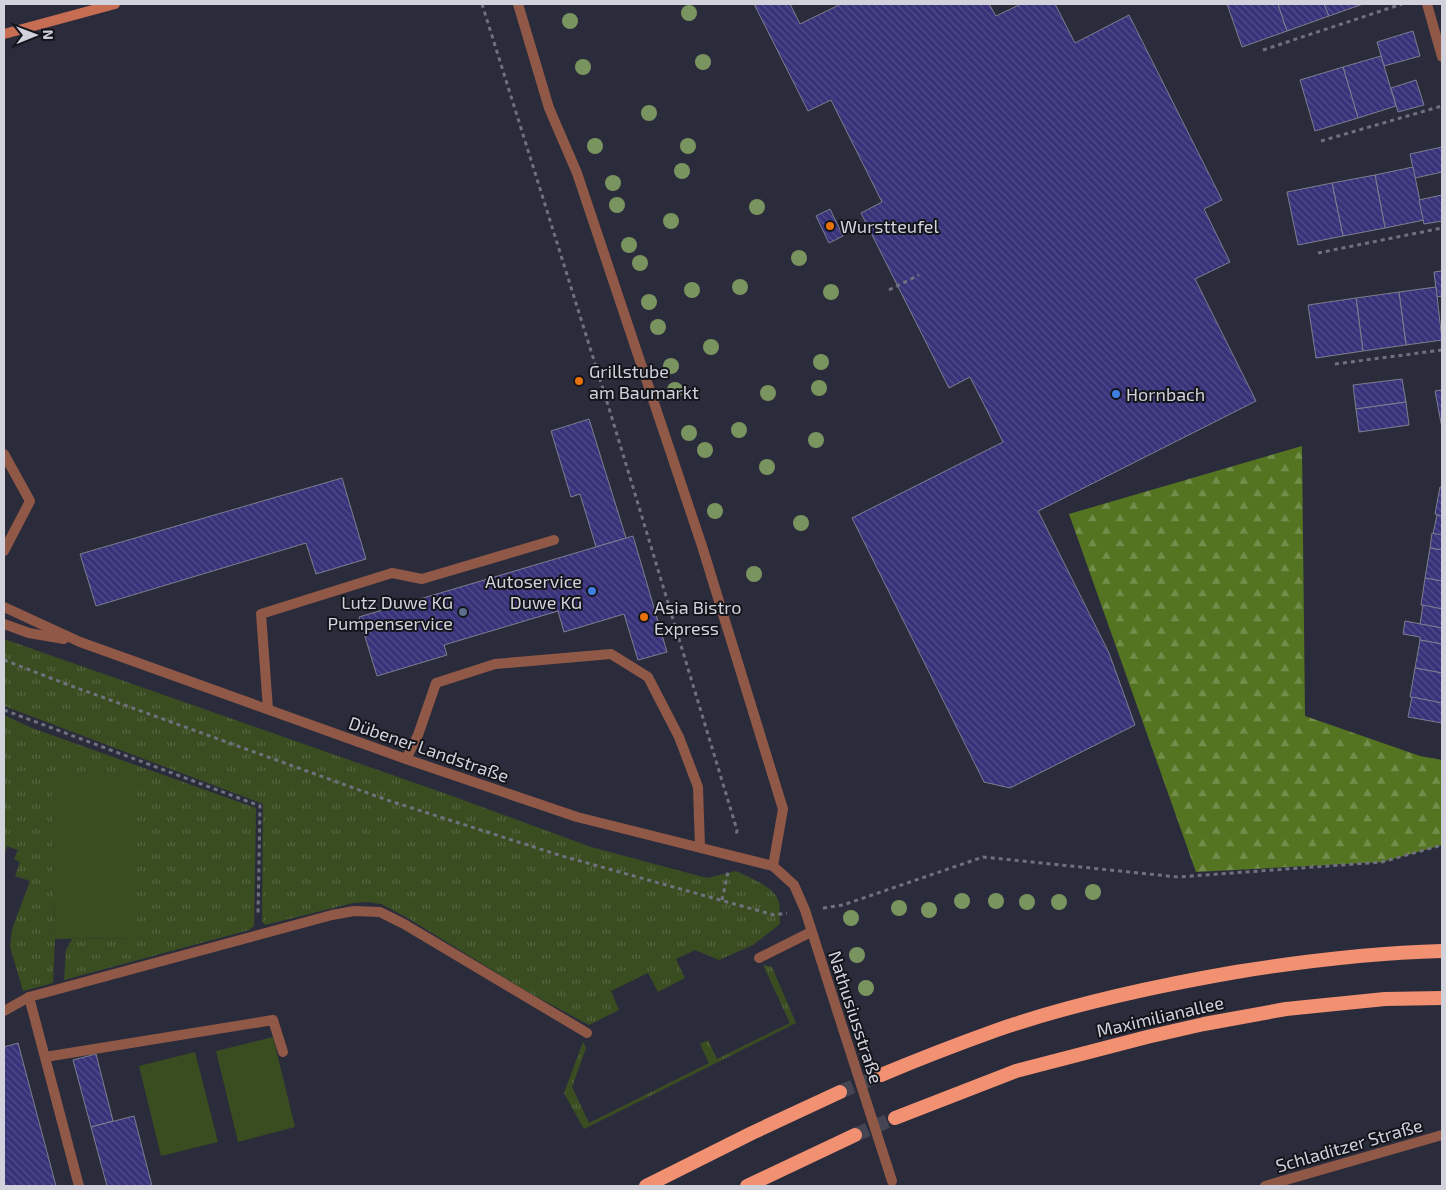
<svg xmlns="http://www.w3.org/2000/svg" width="1446" height="1190" viewBox="0 0 1446 1190" font-family="'Exo 2',sans-serif">
	<style>
		.grass { fill: url(#grass-tufts) }
		.forest { fill: url(#forest-firs) }
		.pitch { fill: #3a4d21 }
		.building { fill: url(#building-back-hatch); stroke: #7c7e8f }
		.lines { fill: none; stroke-linecap: round; stroke-linejoin: round }
		.trunk-tunnel { stroke: #444553; stroke-width: 14; stroke-dasharray: 14 7; stroke-linecap: butt }
		.path { stroke: #70717e; stroke-width: 3; stroke-dasharray: 4 4; stroke-linecap: butt }
		.service { stroke: #905847; stroke-width: 10 }
		.minor { stroke: #905847; stroke-width: 10 }
		.secondary { stroke: #c66d53; stroke-width: 10 }
		.trunk { stroke: #f29072; stroke-width: 14 }
		.minor-bridge { stroke: #905847; stroke-width: 10 }
		.tree { fill: #7a9460 }
		.food-dot { fill: #e8710a; stroke: #14151b; stroke-width: 2 }
		.shop-dot { fill: #3f7fe0; stroke: #14151b; stroke-width: 2 }
		.service-dot { fill: #5c6f8a; stroke: #14151b; stroke-width: 2 }
		.labels { text-anchor: middle; dominant-baseline: central; stroke-width: 4; stroke-linejoin: round; paint-order: stroke }
		.poi-label { font-size: 18px; fill: #d1d2dc; stroke: #14151b; text-anchor: start }
		.street-label { font-size: 18px; fill: #d1d2dc; stroke: #14151b }
	</style>
	<defs>
		<pattern id="grass-tufts" width="24" height="20" patternUnits="userSpaceOnUse" patternTransform="scale(1.25)"><rect width="24" height="20" fill="#3a4d21"/><path d="M3 7l-1-3M5 7V3M7 7l1-3M15 17l-1-3M17 17v-4M19 17l1-3" fill="none" stroke="#556641"/></pattern>
		<pattern id="forest-firs" width="22" height="20" patternUnits="userSpaceOnUse" patternTransform="scale(1.25)"><rect width="22" height="20" fill="#547421"/><path d="M5 1l3.5 6h-7zM16 11l3.5 6h-7z" fill="#738d4b"/></pattern>
		<pattern id="building-back-hatch" width="6" height="6" patternUnits="userSpaceOnUse" patternTransform="scale(1.25)"><rect width="6" height="6" fill="#373279"/><path d="M-1 5l2 2M0 0l6 6M5-1l2 2" fill="none" stroke="#534f8b"/></pattern>
	</defs>
	<rect width="100%" height="100%" fill="#2b2c3b"/>
	<g class="grass">
		<path d="M4,639L455,797L591,847L707,878L736,871C748,877 774,887 778,900C781,907 779,917 780,924L753,945L719,960L695,950L676,959L685,978L658,992L648,973L611,991L619,1010L589,1025L528,992L406,917L381,904L367,902L353,903L265,925L262,921L263,804L4,706Z"/>
		<path d="M4,715L32,728L256,808L254,926L249,930L64,980L66,950L72,939L136,938L52,773L55,939L53,983L23,991L10,947L12,929L30,881L15,876L20,862L14,859L18,850L7,846L4,856Z"/>
		<path d="M763,965L772,967L796,1023L584,1129L564,1093L583,1042L586,1048L572,1087L589,1123L709,1063L700,1044L708,1040L717,1059L790,1023Z"/>
	</g>
	<path class="forest" d="M1302,446L1305,716L1420,756L1442,760V845L1382,862L1196,872L1069,514Z"/>
	<g class="pitch">
		<path d="M51,773L135,775L136,938L55,939Z"/>
		<path d="M273,1037L295,1127L238,1142L216,1051Z"/>
		<path d="M195,1052L218,1142L161,1156L139,1066Z"/>
	</g>
	<g class="building">
		<path d="M754,4H790L800,24L841,4H989L996,16L1021,4H1055L1075,43L1129,15L1222,200L1204,209L1230,262L1195,279L1256,401L1038,511L1109,653L1135,725L1010,788L984,782L852,518L1003,442L970,377L949,388L861,213L882,202L831,100L808,111Z"/>
		<path d="M1227,4H1278L1287,31L1242,47Z"/>
		<path d="M1278,4H1324L1329,16L1287,31Z"/>
		<path d="M1324,4H1363L1329,16Z"/>
		<path d="M1413,31L1420,56L1384,66L1377,42Z"/>
		<path d="M1381,56L1396,106L1358,118L1343,67Z"/>
		<path d="M1343,67L1358,118L1315,131L1300,80Z"/>
		<path d="M1416,80L1424,105L1398,112L1391,88Z"/>
		<path d="M1442,147V172L1415,178L1410,154Z"/>
		<path d="M1413,167L1424,220L1385,228L1375,175Z"/>
		<path d="M1375,175L1385,228L1343,236L1332,183Z"/>
		<path d="M1332,183L1343,236L1298,245L1287,192Z"/>
		<path d="M1442,195V221L1424,224L1419,200Z"/>
		<path d="M830,209L843,236L829,243L816,216Z"/>
		<path d="M1442,271V296L1437,297L1434,272Z"/>
		<path d="M1436,287L1442,340L1406,345L1399,292Z"/>
		<path d="M1399,292L1406,345L1363,351L1356,298Z"/>
		<path d="M1356,298L1363,351L1316,358L1308,305Z"/>
		<path d="M1402,379L1406,402L1356,409L1353,385Z"/>
		<path d="M1442,390V428L1435,391Z"/>
		<path d="M1406,402L1409,425L1359,432L1356,409Z"/>
		<path d="M589,419L626,538L596,547L580,494L571,497L551,431Z"/>
		<path d="M342,478L366,559L316,574L306,543L96,606L80,554Z"/>
		<path d="M1440,487H1442V516L1435,514Z"/>
		<path d="M1437,515L1442,516V535L1433,534Z"/>
		<path d="M1432,533L1442,535V550L1430,548Z"/>
		<path d="M633,536L667,652L638,660L624,614L564,632L558,611L444,645L447,655L377,676L359,617Z"/>
		<path d="M1430,548L1442,550V581L1425,578Z"/>
		<path d="M1425,578L1442,581V609L1421,605Z"/>
		<path d="M1423,605L1442,609V628L1420,624Z"/>
		<path d="M1405,621L1442,628V644L1420,640V637L1403,634Z"/>
		<path d="M1420,640L1442,644V673L1415,668Z"/>
		<path d="M1415,668L1442,673V703L1410,697Z"/>
		<path d="M1412,697L1442,703V723L1408,717Z"/>
		<path d="M18,1043L56,1186H4V1047Z"/>
		<path d="M96,1054L113,1121L91,1127L73,1060Z"/>
		<path d="M134,1116L152,1186H107L91,1127Z"/>
	</g>
	<g class="lines">
		<g class="trunk-tunnel">
			<path d="M840,1092L881,1075"/>
			<path d="M855,1135L895,1118"/>
		</g>
		<g class="path">
			<path d="M482,4L608,405L737,830L736,837"/>
			<path d="M1263,50L1402,4"/>
			<path d="M1321,141L1442,106"/>
			<path d="M1318,253L1442,228"/>
			<path d="M889,290L919,275"/>
			<path d="M1335,364L1442,350"/>
			<path d="M4,660L66,684L387,800L562,856L774,915L787,913"/>
			<path d="M4,710L260,806L258,916"/>
			<path d="M722,900L728,872"/>
			<path d="M823,908L843,905L983,857L1178,877L1382,862L1442,845"/>
		</g>
		<g class="service">
			<path d="M518,4L549,108L577,173L702,546L783,809L773,866"/>
			<path d="M4,454L30,501L4,551"/>
			<path d="M268,709L261,614L392,573L422,579L554,540"/>
			<path d="M406,759L418,735L436,683L495,664L611,654L648,677L679,737L698,787L700,847"/>
			<path d="M759,958L811,932"/>
			<path d="M29,997L79,1186"/>
			<path d="M4,1011L29,997L332,915L354,911L380,912L404,924L587,1033"/>
			<path d="M45,1057L273,1020L283,1052"/>
		</g>
		<g class="minor">
			<path d="M1427,4L1442,57"/>
			<path d="M4,607L80,642L406,759L577,817L773,866L794,885L805,910L843,1029"/>
			<path d="M4,624L29,633L64,639"/>
			<path d="M1265,1186L1442,1135"/>
		</g>
		<path class="secondary" d="M4,34L115,4"/>
		<g class="trunk">
			<path d="M881,1075C919,1059 958,1044 997,1030C1075,1003 1155,986 1236,972C1304,961 1373,953 1442,951"/>
			<path d="M895,1118L1016,1071L1147,1037L1204,1024L1286,1009L1385,999L1442,998"/>
			<path d="M646,1186L752,1133L840,1092"/>
			<path d="M747,1186L855,1135"/>
		</g>
		<path class="minor-bridge" d="M843,1029L892,1181"/>
	</g>
	<g class="tree">
		<circle cx="689" cy="13" r="8"/>
		<circle cx="570" cy="21" r="8"/>
		<circle cx="703" cy="62" r="8"/>
		<circle cx="583" cy="67" r="8"/>
		<circle cx="649" cy="113" r="8"/>
		<circle cx="595" cy="146" r="8"/>
		<circle cx="688" cy="146" r="8"/>
		<circle cx="682" cy="171" r="8"/>
		<circle cx="613" cy="183" r="8"/>
		<circle cx="617" cy="205" r="8"/>
		<circle cx="757" cy="207" r="8"/>
		<circle cx="671" cy="221" r="8"/>
		<circle cx="629" cy="245" r="8"/>
		<circle cx="799" cy="258" r="8"/>
		<circle cx="640" cy="263" r="8"/>
		<circle cx="740" cy="287" r="8"/>
		<circle cx="692" cy="290" r="8"/>
		<circle cx="831" cy="292" r="8"/>
		<circle cx="649" cy="302" r="8"/>
		<circle cx="658" cy="327" r="8"/>
		<circle cx="711" cy="347" r="8"/>
		<circle cx="821" cy="362" r="8"/>
		<circle cx="671" cy="366" r="8"/>
		<circle cx="819" cy="388" r="8"/>
		<circle cx="675" cy="390" r="8"/>
		<circle cx="768" cy="393" r="8"/>
		<circle cx="739" cy="430" r="8"/>
		<circle cx="689" cy="433" r="8"/>
		<circle cx="816" cy="440" r="8"/>
		<circle cx="705" cy="450" r="8"/>
		<circle cx="767" cy="467" r="8"/>
		<circle cx="715" cy="511" r="8"/>
		<circle cx="801" cy="523" r="8"/>
		<circle cx="754" cy="574" r="8"/>
		<circle cx="1093" cy="892" r="8"/>
		<circle cx="962" cy="901" r="8"/>
		<circle cx="996" cy="901" r="8"/>
		<circle cx="1027" cy="902" r="8"/>
		<circle cx="1059" cy="902" r="8"/>
		<circle cx="899" cy="908" r="8"/>
		<circle cx="929" cy="910" r="8"/>
		<circle cx="851" cy="918" r="8"/>
		<circle cx="857" cy="955" r="8"/>
		<circle cx="866" cy="988" r="8"/>
	</g>
	<g class="food-dot">
		<circle cx="830" cy="226" r="5"/>
		<circle cx="579" cy="381" r="5"/>
		<circle cx="644" cy="617" r="5"/>
	</g>
	<g class="shop-dot">
		<circle cx="1116" cy="394" r="5"/>
		<circle cx="592" cy="591" r="5"/>
	</g>
	<circle class="service-dot" cx="463" cy="612" r="5"/>
	<g class="labels">
		<g class="poi-label">
			<text x="840" y="226">Wurstteufel</text>
			<text x="589" y="371">Grillstube<tspan x="589" dy="21">am Baumarkt</tspan></text>
			<text x="1126" y="394">Hornbach</text>
			<text x="582" y="581" text-anchor="end">Autoservice<tspan x="582" dy="21">Duwe KG</tspan></text>
			<text x="453" y="602" text-anchor="end">Lutz Duwe KG<tspan x="453" dy="21">Pumpenservice</tspan></text>
			<text x="654" y="607">Asia Bistro<tspan x="654" dy="21">Express</tspan></text>
		</g>
		<g class="street-label">
			<text transform="translate(429 749) rotate(19)">Dübener Landstraße</text>
			<text transform="translate(1160 1016) rotate(-13)">Maximilianallee</text>
			<text transform="translate(856 1017) rotate(72)">Nathusiusstraße</text>
			<text transform="translate(1349 1145) rotate(-16)">Schladitzer Straße</text>
		</g>
	</g>
	<rect width="1446" height="1190" fill="none" stroke="#d1d2dc" stroke-width="10"/>
	<g transform="translate(35 35) rotate(89)" stroke="#14151b" stroke-width="4" paint-order="stroke">
	<path d="M0-4L9 19L0 12L-9 19Z" fill="#d1d2dc"/>
	<text y="-8" font-size="14" font-weight="bold" text-anchor="middle" fill="#d1d2dc">N</text>
	</g>
</svg>
